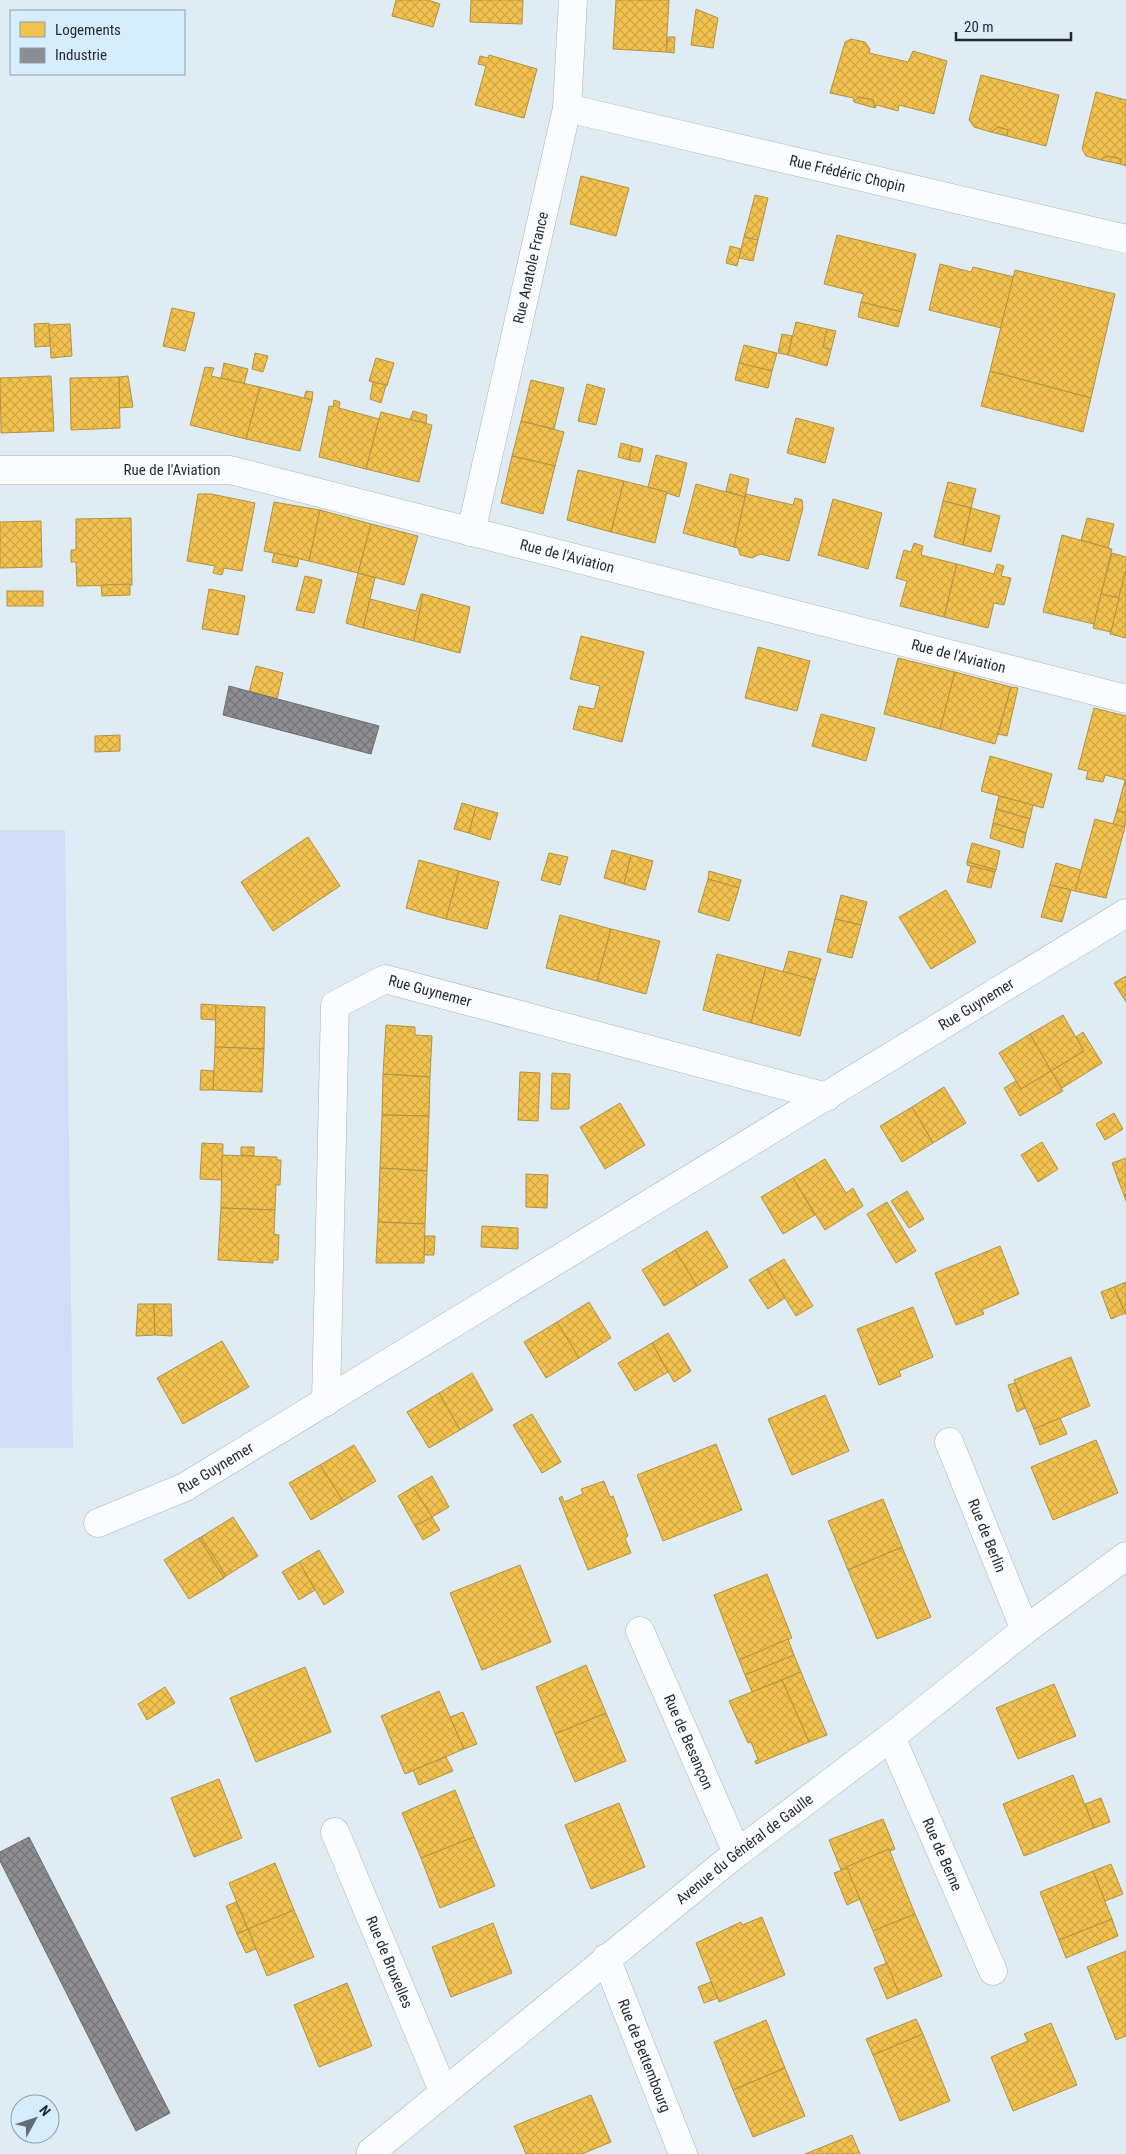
<svg xmlns="http://www.w3.org/2000/svg" width="1126" height="2154" viewBox="0 0 1126 2154" font-family="'Roboto Condensed',sans-serif">
	<style>
		.grass { fill: #d3dcf7 }
		.homes { fill: url(#homes-cross-hatch); stroke: #b29345 }
		.industry { fill: url(#industry-cross-hatch); stroke: #6c6f75 }
		.lines { fill: none; stroke-linecap: round; stroke-linejoin: round }
		.street-casing { stroke: #a9b3ba; stroke-width: 29 }
		.street { stroke: #fafcfd; stroke-width: 28 }
		.labels { text-anchor: middle; dominant-baseline: central; stroke-width: 5; stroke-linejoin: round; paint-order: stroke }
		.street-label { font-size: 15px; fill: #1e2930; stroke: #d6edfd }
	</style>
	<defs>
		<pattern id="homes-cross-hatch" width="8" height="8" patternUnits="userSpaceOnUse" patternTransform="scale(1.25)"><rect width="8" height="8" fill="#f2c14e"/><path d="M0 0l8 8M0 8l8-8" fill="none" stroke="#cfa644"/></pattern>
		<pattern id="industry-cross-hatch" width="8" height="8" patternUnits="userSpaceOnUse" patternTransform="scale(1.25)"><rect width="8" height="8" fill="#8d8d92"/><path d="M0 0l8 8M0 8l8-8" fill="none" stroke="#737378"/></pattern>
	</defs>
	<rect width="100%" height="100%" fill="#dfecf4"/>
	<path class="grass" d="M0,830H65L73,1448H0Z"/>
	<g class="homes">
		<path d="M396,0H428L440,4L433,27L392,16Z"/>
		<path d="M471,0H523L522,24L470,22Z"/>
		<path d="M616,0H669L666,52L613,49Z"/>
		<path d="M696,9L718,18L713,48L691,45Z"/>
		<path d="M668,37H675L674,53L666,52Z"/>
		<path d="M851,39L865,42L870,49L869,53L908,62L913,51L947,61L934,114L899,105L898,111L877,105L875,108L873,100L858,97L854,102L853,98L830,93L845,42Z"/>
		<path d="M489,55L537,69L524,118L475,105L486,66L478,64L480,56L488,58Z"/>
		<path d="M981,75L1059,95L1046,146L1007,136L1008,130L998,127L991,132L974,127L969,120Z"/>
		<path d="M1096,92L1126,100V166L1120,164L1121,159L1107,156L1101,160L1086,156L1082,149Z"/>
		<path d="M858,97L873,100L875,108L854,102Z"/>
		<path d="M998,127L1008,130L1007,136L991,132Z"/>
		<path d="M1107,156L1121,159L1120,164L1101,160Z"/>
		<path d="M581,176L629,188L616,236L570,224Z"/>
		<path d="M755,195L768,198L758,240L744,237Z"/>
		<path d="M837,235L916,254L902,312L861,302L864,294L824,284Z"/>
		<path d="M744,237L758,240L753,261L739,258Z"/>
		<path d="M730,246L741,249L737,266L726,263Z"/>
		<path d="M940,264L971,272L973,267L1014,277L1001,328L929,310Z"/>
		<path d="M1015,270L1115,294L1091,398L990,371Z"/>
		<path d="M861,302L902,312L898,327L858,317Z"/>
		<path d="M172,308L195,313L185,351L163,346Z"/>
		<path d="M796,322L827,329L823,347L831,350L827,366L788,355Z"/>
		<path d="M49,323L50,346L35,347L34,324Z"/>
		<path d="M70,324L72,356L51,358L49,325Z"/>
		<path d="M827,329L836,331L831,350L823,347Z"/>
		<path d="M782,334L792,336L788,355L778,353Z"/>
		<path d="M744,345L777,353L772,371L739,363Z"/>
		<path d="M255,353L268,356L263,372L252,369Z"/>
		<path d="M376,358L394,363L387,386L369,381Z"/>
		<path d="M224,363L248,369L244,384L221,378Z"/>
		<path d="M739,363L772,371L768,388L735,380Z"/>
		<path d="M205,367L214,368L211,376L260,387L246,439L190,425Z"/>
		<path d="M990,371L1091,398L1083,432L981,406Z"/>
		<path d="M51,376L54,431L1,433L0,378Z"/>
		<path d="M128,376L133,407L119,408V377Z"/>
		<path d="M119,377L120,428L71,430L70,378Z"/>
		<path d="M531,380L564,388L554,429L521,421Z"/>
		<path d="M373,382L386,385L381,403L370,399Z"/>
		<path d="M587,384L605,389L596,425L578,421Z"/>
		<path d="M260,387L312,400L300,451L246,439Z"/>
		<path d="M306,391L313,392L312,400L304,398Z"/>
		<path d="M334,400L340,402L339,408L379,419L366,469L319,457L329,406L333,407Z"/>
		<path d="M413,411L427,415L426,423L410,420Z"/>
		<path d="M381,412L432,425L419,482L366,469Z"/>
		<path d="M796,418L834,428L825,463L787,453Z"/>
		<path d="M521,421L564,432L555,466L512,456Z"/>
		<path d="M621,443L632,446L629,460L618,457Z"/>
		<path d="M632,446L643,449L640,462L629,460Z"/>
		<path d="M656,455L687,463L679,497L648,487Z"/>
		<path d="M512,456L555,466L543,514L501,503Z"/>
		<path d="M578,470L624,481L611,532L567,520Z"/>
		<path d="M730,474L749,479L745,497L726,491Z"/>
		<path d="M624,481L667,492L655,543L611,532Z"/>
		<path d="M948,482L976,489L971,508L943,501Z"/>
		<path d="M696,484L745,497L734,547L683,533Z"/>
		<path d="M198,494H211L255,503L242,571L224,568L222,575L213,573L215,566L187,561Z"/>
		<path d="M746,494L793,505L795,498L802,500L803,508L789,561L760,554L752,558L740,555L738,548L734,547Z"/>
		<path d="M833,499L882,513L868,569L818,555Z"/>
		<path d="M943,501L971,508L963,545L934,537Z"/>
		<path d="M274,502L320,510L309,561L264,551Z"/>
		<path d="M971,508L1000,516L991,552L963,545Z"/>
		<path d="M320,510L371,524L358,573L309,561Z"/>
		<path d="M131,518L132,585L77,586L76,562H71V550H76V519Z"/>
		<path d="M1087,518L1114,524L1108,548L1081,540Z"/>
		<path d="M41,521L42,567L0,568V522Z"/>
		<path d="M371,524L418,536L404,585L358,573Z"/>
		<path d="M1062,535L1112,549L1094,624L1043,612Z"/>
		<path d="M914,543L923,546L921,555L957,564L944,617L900,606L907,581L896,578L904,550L911,552Z"/>
		<path d="M274,553L299,558L297,567L272,562Z"/>
		<path d="M1112,553L1126,557V572L1119,598L1101,594Z"/>
		<path d="M957,564L994,574L997,564L1004,566L1001,576L1011,578L1004,605L994,603L988,628L944,617Z"/>
		<path d="M1125,572H1126V638L1110,634Z"/>
		<path d="M358,573L375,578L363,628L346,623Z"/>
		<path d="M305,576L322,580L314,613L296,610Z"/>
		<path d="M130,584V595L102,596L101,585Z"/>
		<path d="M209,589L245,596L238,635L202,629Z"/>
		<rect x="7" y="591" width="36" height="15"/>
		<path d="M421,594H423L414,641L363,628L370,599L416,611Z"/>
		<path d="M423,594L470,607L460,653L414,641Z"/>
		<path d="M1101,594L1119,598L1111,632L1093,628Z"/>
		<path d="M581,636L644,652L622,742L573,729L579,706L594,709L600,686L570,679Z"/>
		<path d="M758,647L810,661L797,711L745,698Z"/>
		<path d="M898,658L955,672L940,729L884,714Z"/>
		<path d="M256,666L283,673L277,699L249,692Z"/>
		<path d="M955,672L1011,687L995,744L940,729Z"/>
		<path d="M1011,687L1018,688L1007,736L998,734Z"/>
		<path d="M1094,708L1126,716V780L1105,775L1103,782L1086,779L1088,771L1078,769Z"/>
		<path d="M821,714L875,728L866,761L812,746Z"/>
		<path d="M120,735V751L95,752V736Z"/>
		<path d="M990,756L1052,774L1043,808L981,791Z"/>
		<path d="M1125,780H1126V813L1117,810Z"/>
		<path d="M999,796L1033,805L1030,819L996,809Z"/>
		<path d="M462,803L476,807L469,833L454,829Z"/>
		<path d="M476,807L498,813L490,840L469,833Z"/>
		<path d="M996,809L1030,819L1026,833L993,823Z"/>
		<path d="M1117,810L1126,813L1125,827L1113,824Z"/>
		<path d="M1095,819L1125,827L1106,898L1075,891Z"/>
		<path d="M993,823L1026,833L1023,848L990,838Z"/>
		<path d="M308,837L340,886L273,931L241,882Z"/>
		<path d="M972,843L1000,851L996,870L967,862Z"/>
		<path d="M612,850L631,855L624,884L604,878Z"/>
		<path d="M549,853L568,857L560,885L541,880Z"/>
		<path d="M631,855L653,861L645,890L624,884Z"/>
		<path d="M419,860L459,871L446,919L406,908Z"/>
		<path d="M967,862L996,870L995,872L967,865Z"/>
		<path d="M1056,863L1081,870L1075,891L1050,885Z"/>
		<path d="M971,866L995,872L991,888L967,882Z"/>
		<path d="M459,871L499,882L487,929L446,919Z"/>
		<path d="M709,871L741,880L739,888L708,879Z"/>
		<path d="M708,879L739,888L729,921L698,912Z"/>
		<path d="M1050,885L1071,890L1062,922L1041,917Z"/>
		<path d="M946,890L976,942L931,969L899,917Z"/>
		<path d="M841,895L867,902L861,925L835,919Z"/>
		<path d="M560,915L611,929L597,981L546,968Z"/>
		<path d="M835,919L861,925L852,958L827,952Z"/>
		<path d="M611,929L660,941L646,994L597,981Z"/>
		<path d="M789,951L821,959L815,980L783,972Z"/>
		<path d="M717,954L766,967L751,1023L703,1010Z"/>
		<path d="M766,967L815,980L800,1036L751,1023Z"/>
		<path d="M1126,976V1002L1114,983Z"/>
		<path d="M201,1004L216,1005L215,1020L201,1019Z"/>
		<path d="M216,1005L265,1007L264,1049L215,1047Z"/>
		<path d="M1063,1015L1084,1051L1051,1071L1030,1034Z"/>
		<path d="M386,1025L415,1027V1035L432,1036L430,1077L383,1074Z"/>
		<path d="M1083,1032L1102,1063L1062,1088L1051,1071L1084,1051L1076,1037Z"/>
		<path d="M1030,1034L1051,1071L1021,1089L999,1053Z"/>
		<path d="M215,1047L264,1049L262,1092L213,1090Z"/>
		<path d="M201,1070L214,1071L213,1090H200Z"/>
		<path d="M1051,1071L1063,1091L1020,1116L1004,1088L1016,1081L1021,1089Z"/>
		<path d="M520,1072L540,1073L538,1121L518,1120Z"/>
		<path d="M552,1073L570,1074L569,1109H551Z"/>
		<path d="M383,1074L430,1077L429,1116L382,1115Z"/>
		<path d="M944,1087L966,1123L933,1143L912,1107Z"/>
		<path d="M620,1103L645,1145L605,1169L580,1127Z"/>
		<path d="M912,1107L933,1143L902,1162L880,1126Z"/>
		<path d="M1114,1113L1123,1129L1105,1140L1096,1124Z"/>
		<path d="M382,1115L429,1116L427,1171L380,1168Z"/>
		<path d="M1042,1142L1058,1169L1038,1182L1021,1155Z"/>
		<path d="M202,1143L223,1144L222,1180L200,1179Z"/>
		<path d="M241,1147H254V1156L241,1155Z"/>
		<path d="M222,1155L277,1157V1160H281L280,1185H276L275,1210L221,1208Z"/>
		<path d="M1126,1158V1201L1112,1163Z"/>
		<path d="M825,1159L846,1193L853,1188L863,1206L825,1230L793,1178Z"/>
		<path d="M380,1168L427,1171L425,1224L378,1222Z"/>
		<path d="M526,1174L548,1175L547,1208L526,1207Z"/>
		<path d="M793,1178L815,1215L783,1234L761,1197Z"/>
		<path d="M907,1191L924,1219L909,1228L891,1201Z"/>
		<path d="M887,1202L916,1251L896,1263L867,1214Z"/>
		<path d="M221,1208L275,1210L274,1234L279,1235L278,1260H273V1263L218,1260Z"/>
		<path d="M378,1222L425,1224L424,1263H376Z"/>
		<path d="M482,1226L518,1228V1249L481,1247Z"/>
		<path d="M707,1231L728,1267L697,1286L675,1250Z"/>
		<path d="M425,1236H435L434,1255H424Z"/>
		<path d="M1000,1246L1019,1294L982,1310L984,1314L956,1325L935,1273Z"/>
		<path d="M675,1250L697,1286L664,1306L642,1270Z"/>
		<path d="M784,1259L813,1306L796,1316L767,1269Z"/>
		<path d="M767,1269L785,1298L768,1309L749,1280Z"/>
		<path d="M1126,1282V1315L1114,1287Z"/>
		<path d="M1114,1287L1125,1313L1111,1319L1101,1292Z"/>
		<path d="M589,1302L611,1338L579,1358L557,1322Z"/>
		<path d="M138,1304H154L155,1335L136,1336Z"/>
		<path d="M154,1304H171L172,1336L155,1335Z"/>
		<path d="M913,1307L933,1357L899,1371L901,1376L879,1385L857,1329Z"/>
		<path d="M557,1322L579,1358L546,1378L524,1342Z"/>
		<path d="M668,1333L691,1371L674,1382L652,1343Z"/>
		<path d="M222,1341L249,1387L183,1424L157,1378Z"/>
		<path d="M652,1343L668,1372L635,1391L618,1363Z"/>
		<path d="M1071,1357L1090,1406L1034,1429L1014,1380Z"/>
		<path d="M472,1373L493,1410L460,1430L439,1393Z"/>
		<path d="M1015,1383L1025,1408L1017,1412L1008,1385Z"/>
		<path d="M439,1393L460,1430L429,1448L407,1412Z"/>
		<path d="M825,1395L849,1451L792,1475L768,1419Z"/>
		<path d="M532,1414L561,1462L542,1473L513,1425Z"/>
		<path d="M1060,1418L1067,1434L1040,1445L1034,1429Z"/>
		<path d="M1096,1440L1118,1493L1053,1520L1031,1467Z"/>
		<path d="M716,1444L742,1510L663,1541L637,1475Z"/>
		<path d="M354,1445L376,1481L343,1501L320,1465Z"/>
		<path d="M320,1465L343,1501L311,1520L289,1483Z"/>
		<path d="M432,1476L449,1507L432,1517L413,1487Z"/>
		<path d="M604,1481L610,1497L613,1496L628,1536L625,1538L631,1553L588,1570L559,1498L562,1496L564,1502L583,1494L581,1489Z"/>
		<path d="M413,1487L432,1517L415,1526L398,1496Z"/>
		<path d="M883,1499L902,1547L848,1570L828,1521Z"/>
		<path d="M233,1517L258,1556L226,1576L201,1537Z"/>
		<path d="M432,1517L440,1530L423,1540L415,1526Z"/>
		<path d="M201,1537L226,1576L224,1578L199,1538Z"/>
		<path d="M199,1538L224,1578L189,1599L164,1560Z"/>
		<path d="M902,1547L931,1617L877,1639L848,1570Z"/>
		<path d="M319,1550L344,1592L324,1605L299,1562Z"/>
		<path d="M299,1562L315,1590L299,1600L282,1572Z"/>
		<path d="M520,1565L551,1642L482,1670L450,1593Z"/>
		<path d="M767,1574L792,1638L739,1660L714,1595Z"/>
		<path d="M788,1639L794,1655L745,1675L739,1660Z"/>
		<path d="M794,1655L801,1672L752,1692L745,1675Z"/>
		<path d="M586,1665L606,1713L555,1734L536,1687Z"/>
		<path d="M305,1667L331,1732L256,1762L230,1698Z"/>
		<path d="M801,1672L827,1735L809,1742L782,1680Z"/>
		<path d="M782,1680L809,1742L756,1764L755,1761L758,1760L751,1742L748,1743L729,1701Z"/>
		<path d="M1054,1684L1076,1736L1018,1759L996,1708Z"/>
		<path d="M165,1687L175,1703L147,1720L138,1704Z"/>
		<path d="M439,1691L464,1749L405,1774L381,1716Z"/>
		<path d="M463,1712L477,1744L464,1749L450,1717Z"/>
		<path d="M606,1713L626,1761L575,1782L555,1734Z"/>
		<path d="M446,1757L453,1771L419,1785L413,1770Z"/>
		<path d="M1073,1775L1094,1828L1024,1856L1003,1804Z"/>
		<path d="M219,1779L242,1838L194,1857L171,1798Z"/>
		<path d="M455,1790L474,1837L421,1858L402,1813Z"/>
		<path d="M1101,1798L1110,1822L1094,1828L1085,1804Z"/>
		<path d="M619,1803L645,1867L591,1889L565,1825Z"/>
		<path d="M883,1819L895,1849L890,1851L889,1849L841,1870L829,1840Z"/>
		<path d="M474,1837L495,1886L440,1908L421,1858Z"/>
		<path d="M889,1849L915,1914L873,1931L846,1867Z"/>
		<path d="M275,1863L294,1910L248,1929L229,1883Z"/>
		<path d="M1111,1864L1123,1894L1105,1901L1093,1871Z"/>
		<path d="M847,1868L860,1899L847,1905L834,1873Z"/>
		<path d="M1093,1871L1112,1919L1059,1940L1040,1892Z"/>
		<path d="M236,1902L248,1929L237,1934L226,1906Z"/>
		<path d="M294,1910L314,1957L267,1976L248,1929Z"/>
		<path d="M915,1914L942,1976L899,1994L873,1931Z"/>
		<path d="M762,1917L785,1975L719,2002L696,1943L741,1922L742,1925Z"/>
		<path d="M1112,1919L1118,1936L1066,1958L1059,1940Z"/>
		<path d="M493,1923L512,1973L451,1997L432,1947Z"/>
		<path d="M248,1929L256,1949L246,1953L237,1934Z"/>
		<path d="M1126,1951V2036L1116,2040L1087,1967Z"/>
		<path d="M887,1963L899,1994L887,1999L874,1968Z"/>
		<path d="M711,1982L718,1998L704,2003L698,1987Z"/>
		<path d="M347,1983L372,2046L319,2067L294,2005Z"/>
		<path d="M916,2019L923,2034L873,2055L866,2039Z"/>
		<path d="M766,2020L785,2068L733,2090L714,2042Z"/>
		<path d="M1051,2023L1077,2085L1013,2111L991,2057L1028,2041L1024,2034Z"/>
		<path d="M923,2034L950,2101L900,2121L873,2055Z"/>
		<path d="M785,2068L805,2116L753,2137L733,2090Z"/>
		<path d="M591,2095L611,2142L582,2154H526L514,2126Z"/>
		<path d="M852,2135L860,2154H805Z"/>
	</g>
	<g class="industry">
		<path d="M229,686L379,726L371,754L223,715Z"/>
		<path d="M29,1837L170,2113L136,2131L0,1861V1852Z"/>
	</g>
	<g class="lines">
		<defs>
			<g id="street">
				<path id="s1" d="M567,108L1126,239"/>
				<path id="s2" d="M0,470H230L1126,699"/>
				<path id="s3" d="M471,532L567,108L573,0"/>
				<path id="s4" d="M326,1402L335,1005L385,979L827,1097"/>
				<path id="s5" d="M949,1442L1025,1630"/>
				<path id="s6" d="M98,1523L185,1487L1126,913"/>
				<path id="s7" d="M640,1631L737,1853"/>
				<path id="s8" d="M891,1737L993,1971"/>
				<path id="s9" d="M335,1832L444,2093"/>
				<path id="s10" d="M606,1958L683,2154"/>
				<path id="s11" d="M371,2152L737,1853L891,1737L1025,1630L1126,1556"/>
			</g>
		</defs>
		<use href="#street" class="street-casing"/>
		<use href="#street" class="street"/>
	</g>
	<g class="labels">
		<g class="street-label">
			<text stroke="none"><textPath href="#s1" startOffset="288">Rue Frédéric Chopin</textPath></text>
			<text stroke="none"><textPath href="#s3" startOffset="271">Rue Anatole France</textPath></text>
			<text stroke="none"><textPath href="#s2" startOffset="172">Rue de l'Aviation</textPath></text>
			<text stroke="none"><textPath href="#s2" startOffset="578">Rue de l'Aviation</textPath></text>
			<text stroke="none"><textPath href="#s2" startOffset="982">Rue de l'Aviation</textPath></text>
			<text stroke="none"><textPath href="#s4" startOffset="500">Rue Guynemer</textPath></text>
			<text stroke="none"><textPath href="#s6" startOffset="1021">Rue Guynemer</textPath></text>
			<text stroke="none"><textPath href="#s6" startOffset="130">Rue Guynemer</textPath></text>
			<text stroke="none"><textPath href="#s5" startOffset="101">Rue de Berlin</textPath></text>
			<text stroke="none"><textPath href="#s7" startOffset="121">Rue de Besançon</textPath></text>
			<text stroke="none"><textPath href="#s11" startOffset="481">Avenue du Général de Gaulle</textPath></text>
			<text stroke="none"><textPath href="#s8" startOffset="128">Rue de Berne</textPath></text>
			<text stroke="none"><textPath href="#s9" startOffset="141">Rue de Bruxelles</textPath></text>
			<text stroke="none"><textPath href="#s10" startOffset="105">Rue de Bettembourg</textPath></text>
		</g>
	</g>
	<rect x="10" y="10" width="175" height="65" fill="#d6edfd" stroke="#8c9fab"/>
	<rect x="20" y="22" width="25" height="15" fill="#f2c14e" stroke="#8c9fab"/>
	<text x="55" y="35" font-size="15" fill="#1e2930">Logements</text>
	<rect x="20" y="48" width="25" height="15" fill="#8d8d92" stroke="#8c9fab"/>
	<text x="55" y="60" font-size="15" fill="#1e2930">Industrie</text>
	<g transform="translate(35 2119) rotate(50)"><circle r="24" fill="#d6edfd" stroke="#8c9fab"/>
	<path d="M0-4L9 19L0 12L-9 19Z" fill="#626d75"/>
	<text y="-8" font-size="14" font-weight="bold" text-anchor="middle" fill="#1e2930">N</text>
	</g>
	<path d="M956 32v8h115v-8" fill="none" stroke="#1e2930" stroke-width="2.5"/>
	<text x="964" y="32" font-size="15" fill="#1e2930" stroke="#d6edfd" stroke-width="4" paint-order="stroke">20 m</text>
</svg>
